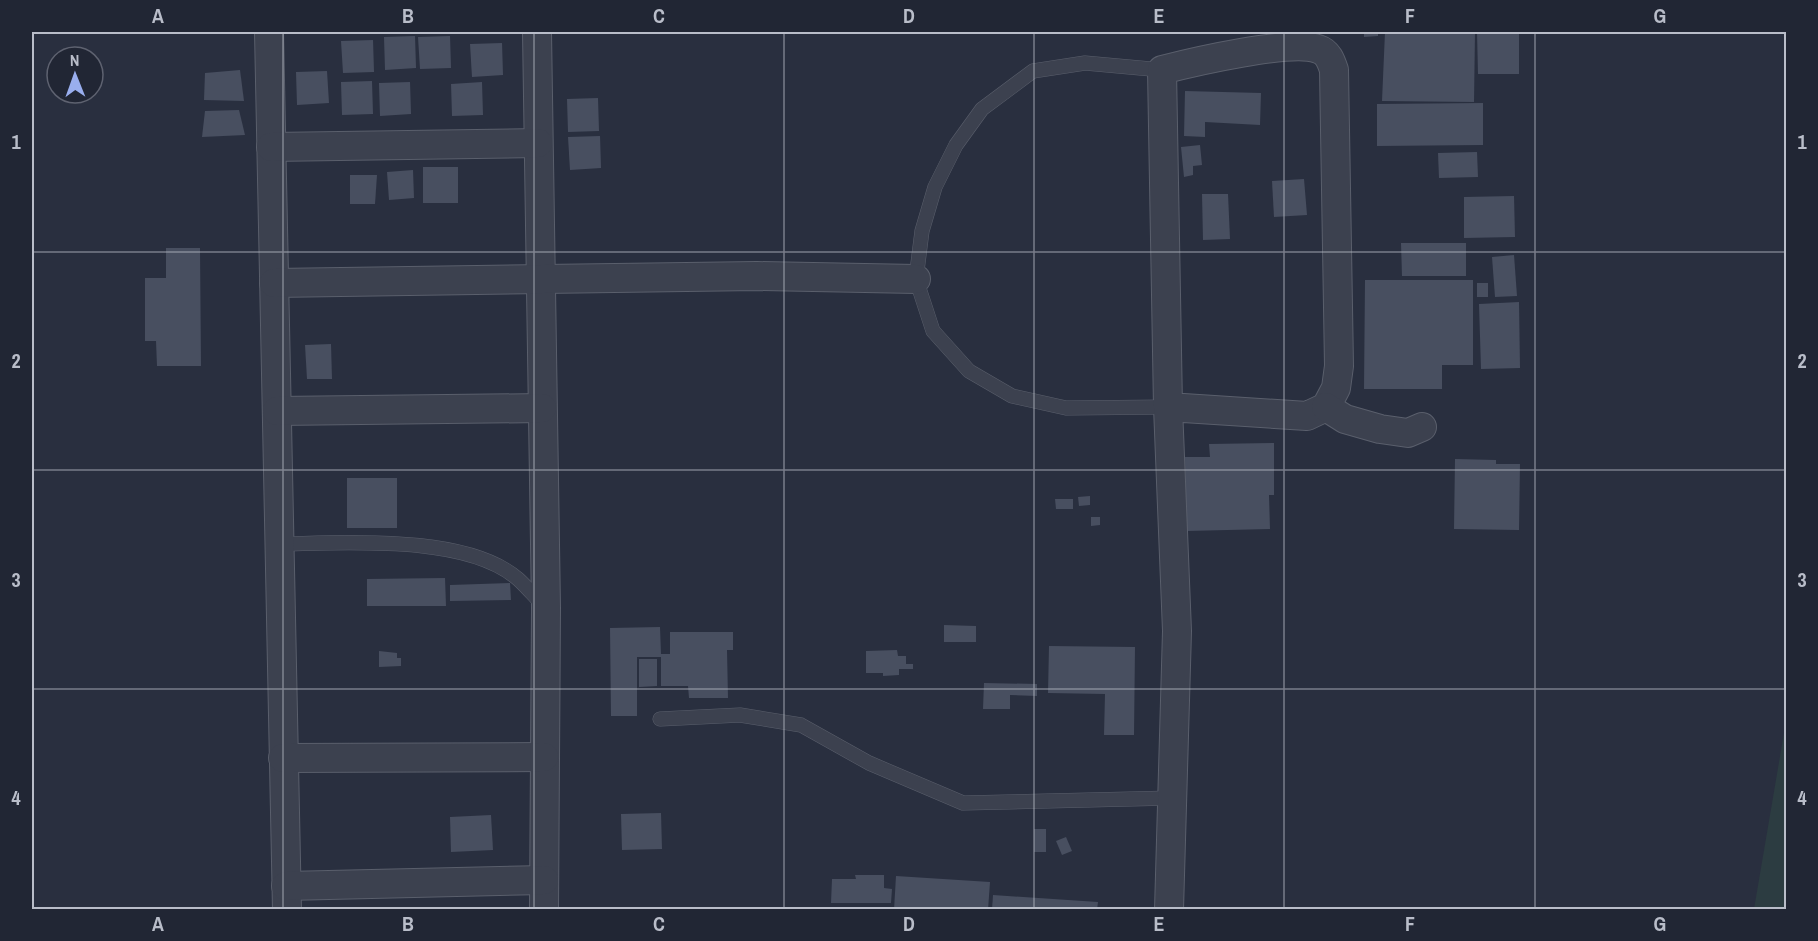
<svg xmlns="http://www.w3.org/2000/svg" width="1818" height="941" viewBox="0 0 1818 941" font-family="'Archivo Narrow',sans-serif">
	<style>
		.green { fill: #2c3c41 }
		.building { fill: #484f60 }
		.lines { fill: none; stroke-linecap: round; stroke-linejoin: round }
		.lane-casing { stroke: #5a5f6c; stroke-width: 15 }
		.street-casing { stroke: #5a5f6c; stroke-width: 30 }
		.lane { stroke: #3c414f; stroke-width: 14 }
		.street { stroke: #3c414f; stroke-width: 28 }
		.grid { fill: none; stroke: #b9bdc9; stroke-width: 1.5; stroke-opacity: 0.55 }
		.neatline { fill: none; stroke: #b9bdc9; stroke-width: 2 }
		.grid-label { font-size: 20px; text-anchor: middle; font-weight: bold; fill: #b9bdc9 }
	</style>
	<rect width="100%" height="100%" fill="#292f3f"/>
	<path class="green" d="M1786,721V909H1754Z"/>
	<g class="building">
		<path d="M1364,32H1378V36L1364,37Z"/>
		<path d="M1385,32H1475L1474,102L1382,101Z"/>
		<path d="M1477,32H1519V74H1478Z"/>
		<path d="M415,36L416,68L385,70L384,37Z"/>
		<path d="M450,36L451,68L420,69L418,37Z"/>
		<path d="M373,40L374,72L343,73L341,41Z"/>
		<path d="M502,43L503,75L472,77L470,44Z"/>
		<path d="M240,70L244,101L204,100L205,73Z"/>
		<path d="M327,71L329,103L297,105L296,72Z"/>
		<path d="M372,81L373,114L342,115L341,82Z"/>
		<path d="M410,82L411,114L380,116L379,83Z"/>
		<path d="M482,82L483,115L452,116L451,84Z"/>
		<path d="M1185,91L1261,93L1260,125L1205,122V137L1184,136Z"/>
		<path d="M598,98L599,131L568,132L567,99Z"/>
		<path d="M1483,103V145L1377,146V104Z"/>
		<path d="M239,110L245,135L202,137L205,111Z"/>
		<path d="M600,136L601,168L570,170L568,137Z"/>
		<path d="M1200,145L1202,165L1193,166V175L1184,177L1181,147Z"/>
		<path d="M1477,152L1478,177L1439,178L1438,153Z"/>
		<rect x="423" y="167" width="35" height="36"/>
		<path d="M413,170L414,198L389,200L387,172Z"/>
		<path d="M350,175H377L375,204H350Z"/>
		<path d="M1304,179L1307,215L1274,217L1272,181Z"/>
		<path d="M1202,194H1228L1230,239L1203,240Z"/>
		<path d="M1514,196L1515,237L1464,238V197Z"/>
		<path d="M1401,243H1466V276H1402Z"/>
		<path d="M166,248H200L201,366H157L156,341H145V278H166Z"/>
		<path d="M1514,255L1517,296L1495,297L1492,257Z"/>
		<path d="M1365,280H1473V365H1442V389H1364Z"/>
		<rect x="1477" y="283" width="11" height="14"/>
		<path d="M1519,302L1520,368L1481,369L1479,304Z"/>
		<path d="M331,344L332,379H307L305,345Z"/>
		<path d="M1274,443V495H1269L1270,529L1186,531L1185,457H1210L1209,444Z"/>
		<path d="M1455,459L1496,460V464H1520L1519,530L1454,529Z"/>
		<rect x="347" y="478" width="50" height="50"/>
		<path d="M1090,496V505L1079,506L1078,497Z"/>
		<path d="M1055,499H1073V509H1056Z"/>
		<path d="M1091,517H1100V525L1091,526Z"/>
		<path d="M445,578L446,606H367V579Z"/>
		<path d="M510,583L511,600L450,601V585Z"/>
		<path d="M944,625L976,626V642H944Z"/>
		<path d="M660,627L661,654H670V632H733V650H727L728,698H689L688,686H661V657H637V716H611L610,628Z"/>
		<path d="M1049,646L1135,647L1134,735H1104L1105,694L1048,693Z"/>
		<path d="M897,650L898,656H906V664H913V669H899V675L883,676V673H866V651Z"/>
		<path d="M379,651L397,653V658H401V666L379,667Z"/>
		<path d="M639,659H657V686L639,687Z"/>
		<path d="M984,683L1037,684V696L1010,695V709H983Z"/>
		<path d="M661,813L662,849L622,850L621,814Z"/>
		<path d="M491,815L493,850L451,852L450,817Z"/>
		<rect x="1034" y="829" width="12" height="23"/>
		<path d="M1066,837L1072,851L1062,855L1056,841Z"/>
		<path d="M855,875H884V888L892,889L891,903H831L832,879H856Z"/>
		<path d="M896,876L990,882L988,910H894Z"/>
		<path d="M993,895L1098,902L1097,910H992Z"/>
	</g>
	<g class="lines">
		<defs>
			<g id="lane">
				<path d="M1162,70L1085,63L1033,71L982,109L956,145L935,187L922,231L916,279L933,331L969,371L1012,396L1066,408L1168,407"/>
				<path d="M279,544C345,543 466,534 518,579C527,587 535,597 544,606"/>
				<path d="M660,719L740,715L801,725L869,763L963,803L1172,798"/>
			</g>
			<g id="street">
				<path d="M269,32L287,910"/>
				<path d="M537,32L546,608L544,910"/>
				<path d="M271,147L538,143"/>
				<path d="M274,283L757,276L916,279"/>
				<path d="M1168,407L1307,416L1326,407L1336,388L1339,366L1334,70C1331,61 1328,52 1318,49C1292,39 1193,62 1162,70L1168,407L1177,631L1169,910"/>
				<path d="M1326,407L1345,419L1380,429L1408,433L1422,427"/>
				<path d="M277,411L542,408"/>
				<path d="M283,758L544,757"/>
				<path d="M286,886L544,880"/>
			</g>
		</defs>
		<use href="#lane" class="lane-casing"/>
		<use href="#street" class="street-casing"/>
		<use href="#lane" class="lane"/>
		<use href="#street" class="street"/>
	</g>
	<path class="grid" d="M283,32V910M534,32V910M784,32V910M1034,32V910M1284,32V910M1535,32V910M32,252H1786M32,470H1786M32,689H1786"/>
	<rect width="1818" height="941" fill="none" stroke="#212634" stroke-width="66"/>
	<g transform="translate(75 75) rotate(359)"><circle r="28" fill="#212634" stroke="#5e6270" stroke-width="1.5"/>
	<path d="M0-4.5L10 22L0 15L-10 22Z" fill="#99aeee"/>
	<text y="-9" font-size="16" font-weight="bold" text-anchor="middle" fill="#b9bdc9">N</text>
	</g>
	<rect x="33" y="33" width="1752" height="875" class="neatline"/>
	<g class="grid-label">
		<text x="158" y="23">A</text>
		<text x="408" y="23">B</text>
		<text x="659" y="23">C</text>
		<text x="909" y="23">D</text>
		<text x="1159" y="23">E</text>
		<text x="1410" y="23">F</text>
		<text x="1660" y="23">G</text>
		<text x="16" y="149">1</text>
		<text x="1802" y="149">1</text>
		<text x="16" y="368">2</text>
		<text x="1802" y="368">2</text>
		<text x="16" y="587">3</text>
		<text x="1802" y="587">3</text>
		<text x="16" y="805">4</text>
		<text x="1802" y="805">4</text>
		<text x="158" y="931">A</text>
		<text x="408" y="931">B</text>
		<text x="659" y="931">C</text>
		<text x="909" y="931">D</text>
		<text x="1159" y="931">E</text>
		<text x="1410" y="931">F</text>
		<text x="1660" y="931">G</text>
	</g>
</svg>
